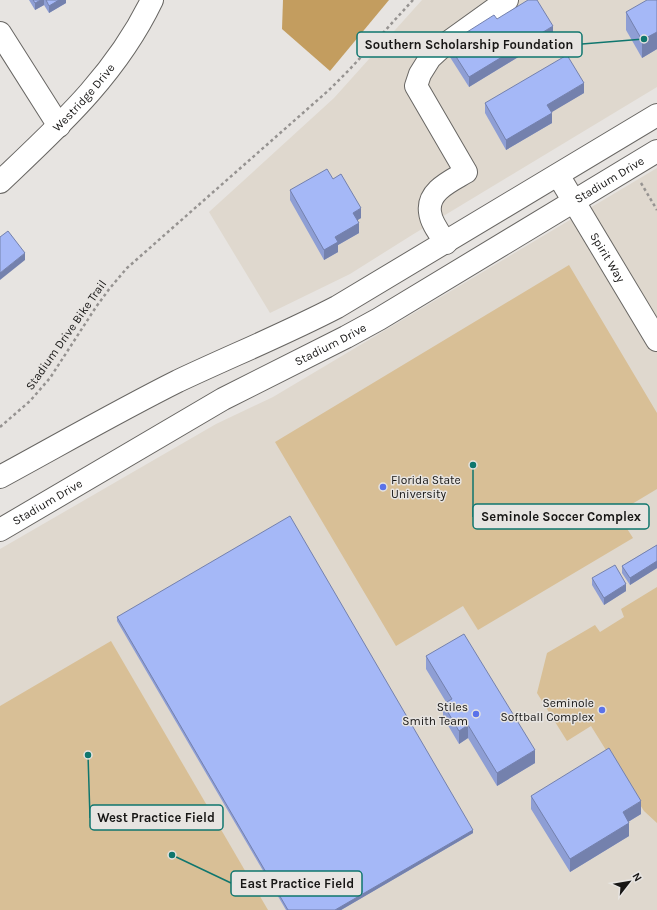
<svg xmlns="http://www.w3.org/2000/svg" width="657" height="910" viewBox="0 0 657 910" font-family="Karla,sans-serif">
	<style>
		.built { fill: #dfd8ce }
		.green { fill: #d8bf96 }
		.forest { fill: #c39d5f }
		.lines { fill: none; stroke-linecap: round; stroke-linejoin: round }
		.minor-casing { stroke: #686663; stroke-width: 24 }
		.major-casing { stroke: #686663; stroke-width: 24 }
		.path { stroke: #969391; stroke-width: 2.5; stroke-dasharray: 3 3; stroke-linecap: butt }
		.minor { stroke: #fff; stroke-width: 22 }
		.major { stroke: #fff; stroke-width: 22 }
		.wall { fill: #8e9ed4 }
		.shaded-wall { fill: #7481ad }
		.building { fill: #a5b8f7; stroke: #7481ad }
		.poi-dot { fill: #5b72e9; stroke: #e7e4e1; stroke-width: 1.5 }
		.labels { text-anchor: middle; dominant-baseline: central; stroke-width: 3; stroke-linejoin: round; paint-order: stroke }
		.street-label { font-size: 12px; fill: #171615; stroke: #e7e4e1 }
		.poi-label { font-size: 12px; fill: #171615; stroke: #e7e4e1; text-anchor: end }
		.leader { fill: none; stroke: #0f766e; stroke-width: 1.5 }
		.callout-dot { fill: #0f766e; stroke: #e7e4e1; stroke-width: 1.5 }
		.callout { fill: #e7e4e1; stroke: #0f766e; stroke-width: 1.5 }
		.callout-label { font-size: 13px; text-anchor: middle; font-weight: bold; fill: #171615 }
	</style>
	<rect width="100%" height="100%" fill="#e7e4e1"/>
	<g class="built">
		<path d="M422,0H657V87L412,235L350,274L270,313L209,212L334,98Z"/>
		<path d="M657,168V910H0V549L216,424L273,397Z"/>
	</g>
	<g class="green">
		<path d="M569,265L657,413V489L617,513L633,538L478,630L463,606L396,646L275,442Z"/>
		<path d="M657,587V823L644,811L591,726L567,741L537,693L547,653L595,625L600,632L624,617L621,609Z"/>
		<path d="M111,641L268,910H0V706Z"/>
	</g>
	<path class="forest" d="M283,0H389L330,71L282,29Z"/>
	<g class="lines">
		<defs>
			<g id="minor">
				<path d="M0,33L59,126"/>
				<path id="s1" d="M558,175L657,340"/>
				<path id="s2" d="M0,182C59,126 116,75 152,0"/>
				<path d="M446,243C440,234 431,223 430,212C427,191 451,181 466,172L416,86L420,74L430,58L443,46L507,0"/>
			</g>
			<g id="major">
				<path d="M0,477C59,445 118,411 178,381C231,356 285,334 337,307L657,115"/>
				<path id="s3" d="M0,530L223,399L346,337L379,319L657,151"/>
			</g>
		</defs>
		<use href="#minor" class="minor-casing"/>
		<use href="#major" class="major-casing"/>
		<g class="path">
			<path d="M641,183L657,210"/>
			<path d="M0,427L30,401L50,378L96,307L110,288L127,268L329,90L350,69L413,0"/>
		</g>
		<use href="#minor" class="minor"/>
		<use href="#major" class="major"/>
	</g>
	<g class="wall">
		<path d="M29,0H66V3L49,13L44,5L35,10Z"/>
		<path d="M657,0V49L642,58L626,30V12Z"/>
		<path d="M497,19L553,36L469,87L448,54V44Z"/>
		<path d="M584,93L551,112L552,123L506,150L485,113V103Z"/>
		<path d="M333,179L361,218L357,220L359,233L338,245V252L324,260L290,200V190Z"/>
		<path d="M657,545V568L630,585L622,573V566Z"/>
		<path d="M592,578L626,591L604,605L592,585Z"/>
		<path d="M117,617L473,833L341,910H286L117,621Z"/>
		<path d="M426,656L535,763L497,786L468,738L459,744L443,717V704L446,702L426,669Z"/>
		<path d="M531,796L641,814L628,822L629,836L570,872L531,809Z"/>
	</g>
	<g class="shaded-wall">
		<path d="M41,0H44V5L35,10V3Z"/>
		<path d="M59,0H66V3L49,13V6Z"/>
		<path d="M553,26V36L469,87V77Z"/>
		<path d="M657,32V49L642,58V40Z"/>
		<path d="M584,83V93L547,115V105Z"/>
		<path d="M552,113V123L506,150V140Z"/>
		<path d="M361,208V218L353,223V213Z"/>
		<path d="M359,223V233L338,245V252L324,260V250L335,237Z"/>
		<path d="M25,253V260L0,280V273Z"/>
		<path d="M657,561V568L630,585V578Z"/>
		<path d="M626,584V591L604,605V598Z"/>
		<path d="M468,725V738L459,744V731Z"/>
		<path d="M535,750V763L497,786V773Z"/>
		<path d="M641,801V814L623,825V812Z"/>
		<path d="M629,823V836L570,872V859Z"/>
		<path d="M473,830V833L341,910H335Z"/>
	</g>
	<g class="building">
		<path d="M33,0H41L35,3Z"/>
		<path d="M46,0H59L49,6Z"/>
		<path d="M528,0H537L553,26L469,77L448,44L494,15L497,19Z"/>
		<path d="M647,0H657V32L642,40L626,12Z"/>
		<path d="M567,55L584,83L547,105L552,113L506,140L485,103Z"/>
		<path d="M327,169L333,179L341,174L361,208L353,213L359,223L335,237L338,242L324,250L290,190Z"/>
		<path d="M8,231L25,253L0,273V237Z"/>
		<path d="M290,516L473,830L335,910H288L117,617Z"/>
		<path d="M657,545V561L630,578L622,566Z"/>
		<path d="M615,565L626,584L604,598L592,578Z"/>
		<path d="M464,634L535,750L497,773L468,725L459,731L443,704L452,699L426,656Z"/>
		<path d="M609,748L641,801L623,812L629,823L570,859L531,796Z"/>
	</g>
	<g class="poi-dot">
		<circle cx="383" cy="487" r="4"/>
		<circle cx="602" cy="710" r="4"/>
		<circle cx="476" cy="714" r="4"/>
	</g>
	<g class="labels">
		<g class="street-label">
			<text stroke="none"><textPath href="#s2" startOffset="119">Westridge Drive</textPath></text>
			<text stroke="none"><textPath href="#s3" startOffset="703">Stadium Drive</textPath></text>
			<text stroke="none"><textPath href="#s1" startOffset="96">Spirit Way</textPath></text>
			<text transform="translate(66 335) rotate(-55)">Stadium Drive Bike Trail</text>
			<text stroke="none"><textPath href="#s3" startOffset="379">Stadium Drive</textPath></text>
			<text stroke="none"><textPath href="#s3" startOffset="55">Stadium Drive</textPath></text>
		</g>
		<g class="poi-label">
			<text x="391" y="480" text-anchor="start">Florida State<tspan x="391" dy="14">University</tspan></text>
			<text x="594" y="703">Seminole<tspan x="594" dy="14">Softball Complex</tspan></text>
			<text x="468" y="707">Stiles<tspan x="468" dy="14">Smith Team</tspan></text>
		</g>
	</g>
	<path class="leader" d="M644 39L582 44M473 465L473 517M88 755L90 818M172 855L231 883"/>
	<g class="callout-dot">
		<circle cx="644" cy="39" r="4"/>
		<circle cx="473" cy="465" r="4"/>
		<circle cx="88" cy="755" r="4"/>
		<circle cx="172" cy="855" r="4"/>
	</g>
	<g class="callout">
		<rect x="357" y="32" width="225" height="25" rx="4"/>
		<rect x="473" y="504" width="176" height="25" rx="4"/>
		<rect x="90" y="805" width="133" height="25" rx="4"/>
		<rect x="231" y="871" width="131" height="25" rx="4"/>
	</g>
	<g class="callout-label">
		<text x="469" y="49">Southern Scholarship Foundation</text>
		<text x="561" y="521">Seminole Soccer Complex</text>
		<text x="156" y="822">West Practice Field</text>
		<text x="297" y="888">East Practice Field</text>
	</g>
	<g transform="translate(629 882) rotate(59)" stroke="#e7e4e1" stroke-width="3" paint-order="stroke">
	<path d="M0-3L7 15L0 10L-7 15Z" fill="#171615"/>
	<text y="-6" font-size="11" font-weight="bold" text-anchor="middle" fill="#171615">N</text>
	</g>
</svg>
